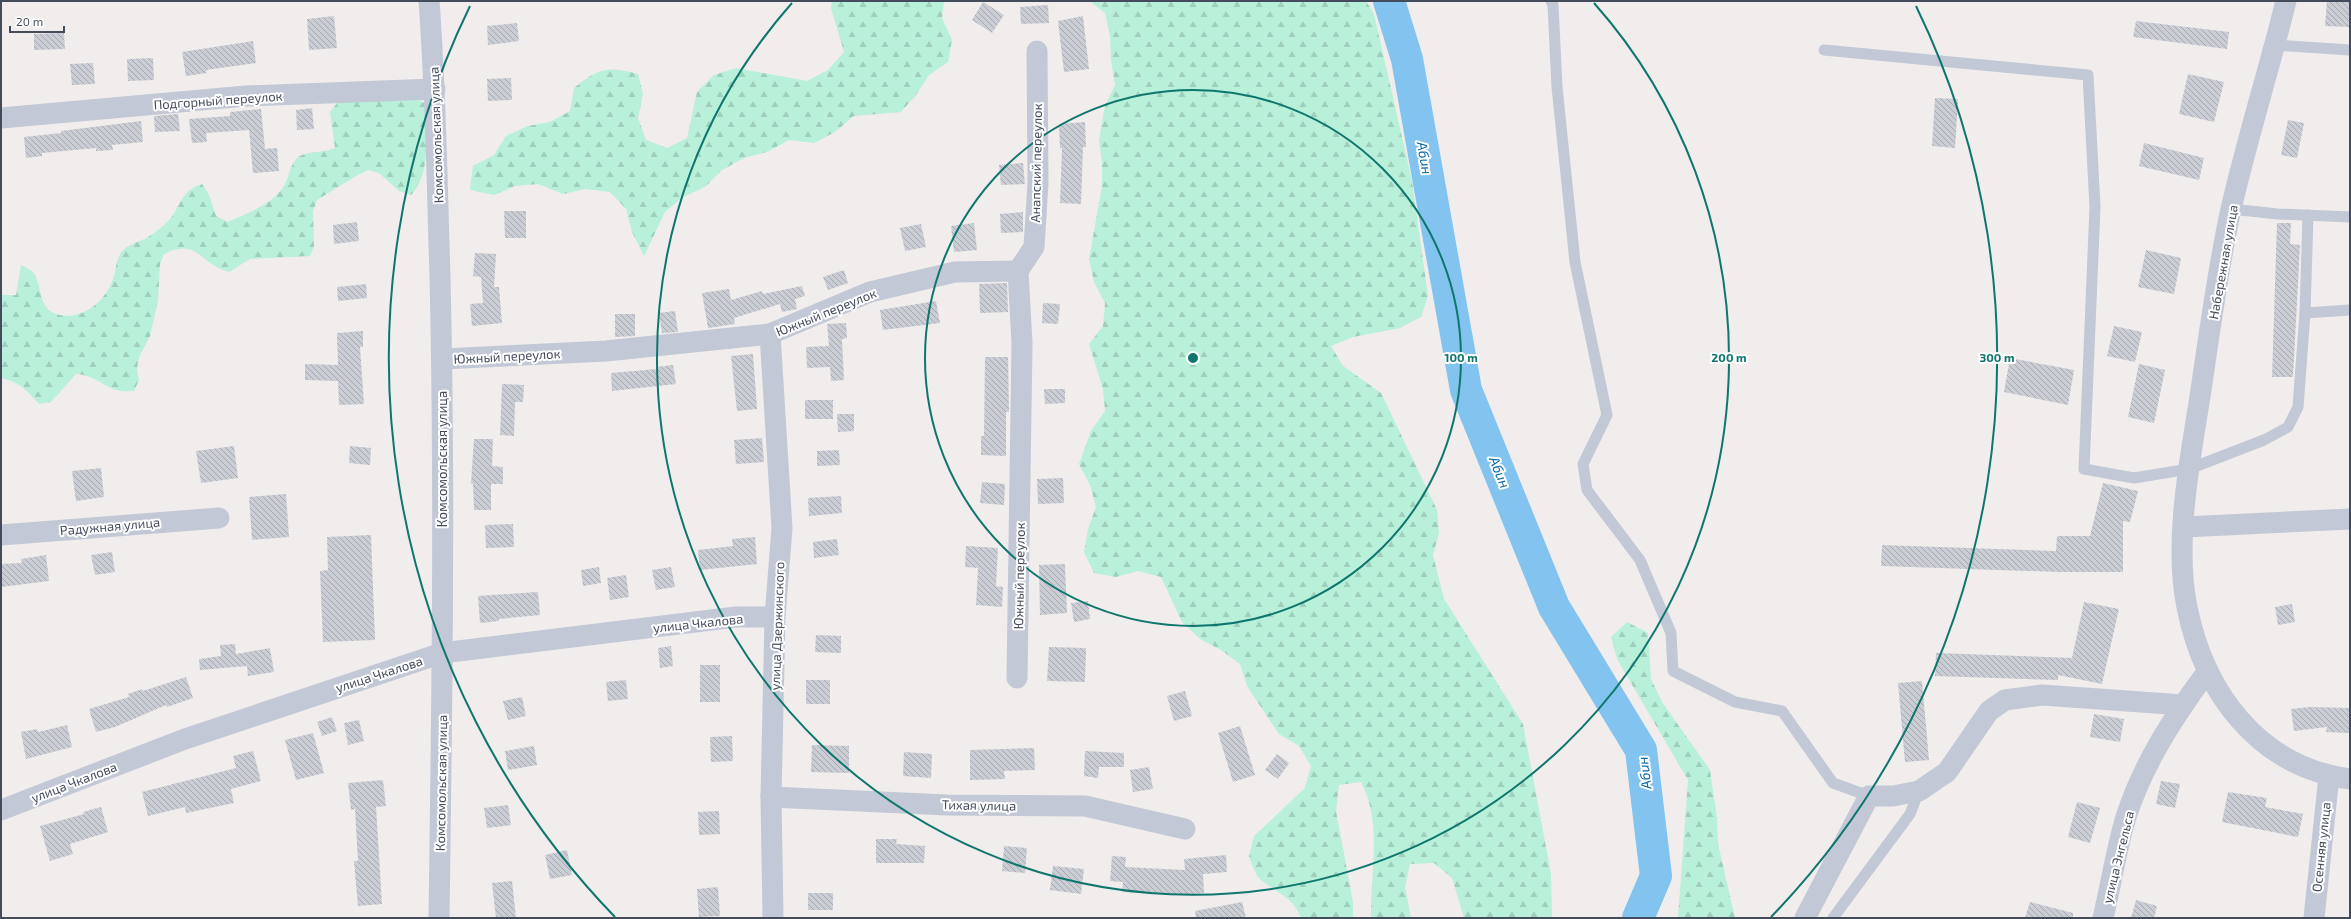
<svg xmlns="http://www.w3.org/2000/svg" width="2351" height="919" viewBox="0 0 2351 919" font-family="'Exo 2',sans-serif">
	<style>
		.forest { fill: url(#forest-firs) }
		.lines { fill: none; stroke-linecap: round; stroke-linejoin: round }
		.river { stroke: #83c3ef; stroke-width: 32 }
		.building { fill: url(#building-back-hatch) }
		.service { stroke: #c2c8d5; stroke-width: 11 }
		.minor { stroke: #c2c8d5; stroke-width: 21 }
		.ring { fill: none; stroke: #0f766e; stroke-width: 2 }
		.labels { text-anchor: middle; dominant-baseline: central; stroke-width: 4; stroke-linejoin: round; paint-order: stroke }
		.street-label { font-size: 13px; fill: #444c5b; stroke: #fff }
		.water-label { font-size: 14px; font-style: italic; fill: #0669ac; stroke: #fff }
		.centre { fill: #0f766e; stroke: #fff; stroke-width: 2 }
		.ring-label { font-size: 12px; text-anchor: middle; font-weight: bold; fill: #0f766e; stroke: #fff; stroke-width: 4; stroke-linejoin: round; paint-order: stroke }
	</style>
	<defs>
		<pattern id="forest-firs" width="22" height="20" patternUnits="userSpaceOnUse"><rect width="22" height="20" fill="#b8f0d9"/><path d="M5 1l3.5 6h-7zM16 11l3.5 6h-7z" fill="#9fcfbc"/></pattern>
		<pattern id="building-back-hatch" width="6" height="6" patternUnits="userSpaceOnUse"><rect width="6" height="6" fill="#cbcdd5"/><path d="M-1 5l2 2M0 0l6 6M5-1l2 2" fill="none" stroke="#a6a9b0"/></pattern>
	</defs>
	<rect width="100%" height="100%" fill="#f0edec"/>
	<g class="forest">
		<path d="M832,1H944L942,18L952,40L948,62L929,75L916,95L901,112L854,116L835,132L814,143L789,140L767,152L744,158L722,170L705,187L683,197L665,212L644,256L632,232L626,209L610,192L585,189L563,194L538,184L515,186L494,195L470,190L473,166L494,155L506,136L528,126L550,122L570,111L574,88C599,68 607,66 638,74L643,94L638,118L646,140L667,148L687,138L697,92L714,75L736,68L807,81L828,70L844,52L831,8Z"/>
		<path d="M1090,1H1366L1374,14L1412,181L1428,296L1421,317L1400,328L1353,337L1331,346L1343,366L1381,393L1437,510L1439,533L1433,555L1444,599L1523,724L1551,874L1552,918H1464L1452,878L1434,863L1410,864L1405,887L1411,918H1371C1370,873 1383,824 1361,782L1339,785L1336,811L1353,902V918H1301C1295,898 1276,892 1261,880C1255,875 1252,864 1249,857L1254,836L1305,788L1311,766L1299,746L1279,734L1247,686L1240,664L1221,650L1200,639L1182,622L1161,577L1138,571L1116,577L1094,573L1084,552L1088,529L1096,507L1090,485L1079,464L1091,431L1105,411L1103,389L1089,344L1103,326L1105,303L1094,282L1089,259L1102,186V163L1099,140L1105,106L1115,85L1111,60L1110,36L1105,13Z"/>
		<path d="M415,98L424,103C426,131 432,174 411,195L399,191L379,173L368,170L356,176L317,200L313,211L314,246L310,256L250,259L229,272C199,264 198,237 164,254L160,264L158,300L150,336L139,357L137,369L139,380L134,391C106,394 101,376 76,374L51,402L39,404C28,391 18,381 1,378V295H16L21,265C24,267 29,269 32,271C42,282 38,307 54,313C77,323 102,305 111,284C117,273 114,261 123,250C130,244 136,243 144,239C151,236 158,230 164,225C182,210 177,192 202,184L209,195L216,216L228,222C247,213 272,205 284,186C290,176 290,160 302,155C312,151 324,153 335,148L330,112L337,103Z"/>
		<path d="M1627,622L1648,633L1651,679L1662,702L1710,770L1717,818L1718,844L1735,918H1678L1688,780L1617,659L1611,637Z"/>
	</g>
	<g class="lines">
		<path class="river" d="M1389,1L1407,59L1466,390L1554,607L1641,750L1656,876L1638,918"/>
	</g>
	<g class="building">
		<path d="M2327,1H2350V27L2325,26Z"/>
		<path d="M983,2L1004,15L992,33L972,20Z"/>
		<path d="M1048,5L1049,23L1021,24L1020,7Z"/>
		<path d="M334,16L337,48L309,50L307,19Z"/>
		<path d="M1083,16L1089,69L1064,72L1058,21Z"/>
		<path d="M2136,21L2229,32L2227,49L2133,37Z"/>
		<path d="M517,23L519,41L488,45L487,26Z"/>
		<path d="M64,33L65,49L34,50V34Z"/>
		<path d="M253,41L256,63L206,70L207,73L186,76L182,52Z"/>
		<path d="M153,58L154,80L128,81L127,59Z"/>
		<path d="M93,63L95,84L72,85L70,64Z"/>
		<path d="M2188,74L2224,82L2214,122L2179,114Z"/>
		<path d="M511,78L512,100L488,101L487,79Z"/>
		<path d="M1935,98L1958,99L1955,148L1932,146Z"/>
		<path d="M312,108L314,129L297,130L296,110Z"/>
		<path d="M261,109L265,149L277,148L279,171L253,173L249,130L206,133L207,142L192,143L189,119L230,116V112Z"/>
		<path d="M178,114L180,131L155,132L154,116Z"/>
		<path d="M2288,120L2304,123L2297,158L2281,155Z"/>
		<path d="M141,121L143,142L112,145L113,150L96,151V148L42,153V156L26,158L24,137L61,133V131Z"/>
		<path d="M1085,122L1086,147H1083L1081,204L1060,203L1062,148H1060L1059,124Z"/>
		<path d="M2144,143L2204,158L2199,180L2139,166Z"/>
		<path d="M1023,163L1025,184L1001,185L999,165Z"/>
		<path d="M504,211H526V238H505Z"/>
		<path d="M1023,212V232L1001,233L1000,214Z"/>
		<path d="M357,222L359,241L334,244L333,225Z"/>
		<path d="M974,223L977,250L954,252L951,226Z"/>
		<path d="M2277,223H2291L2290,244L2300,245L2293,377H2272Z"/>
		<path d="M921,224L926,247L905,251L900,228Z"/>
		<path d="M2146,250L2181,258L2174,294L2138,287Z"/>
		<path d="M475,253L496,254L494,287H499L502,323L472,326L470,304L483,303L481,277L473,276Z"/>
		<path d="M844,270L848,283L828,290L823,277Z"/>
		<path d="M1007,283L1008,312L980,313L979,284Z"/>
		<path d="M366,284L367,298L338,301L337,287Z"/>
		<path d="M802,286L805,296L795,299L797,309L782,312L780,304L734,318L735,324L708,328L702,293L729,289L731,300L762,291L763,294Z"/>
		<path d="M936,301L940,323L883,330L880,310Z"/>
		<path d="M1043,303L1060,304L1058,324L1042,323Z"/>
		<path d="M675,311L678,332L662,333L659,313Z"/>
		<path d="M615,314H635V336L615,337Z"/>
		<path d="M846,323L847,338L842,339L844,380L831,381L830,367L807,368L806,347L829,346L827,324Z"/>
		<path d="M2114,326L2142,332L2135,362L2107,356Z"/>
		<path d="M363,331V347H360L364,404L339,405L338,381L305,380V364L338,365L337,333Z"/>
		<path d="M753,354L757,409L737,411L731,356Z"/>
		<path d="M985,357H1008L1009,412H1006V456L981,455V436H984Z"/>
		<path d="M2010,358L2074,370L2068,405L2004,392Z"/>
		<path d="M2139,364L2165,370L2154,423L2128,417Z"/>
		<path d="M673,365L676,384L612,391L611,373L657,369V367Z"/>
		<path d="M502,384L524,385L523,402H515L514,436L500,435Z"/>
		<path d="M1044,389H1065V403L1045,404Z"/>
		<rect x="805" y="400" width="28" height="19"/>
		<path d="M837,414H854V431L838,432Z"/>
		<path d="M762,438L764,462L736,464L734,440Z"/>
		<path d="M474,439H493L492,466L503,467V484H491V510H474L473,484L471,483Z"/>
		<path d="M234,446L238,478L201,483L196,451Z"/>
		<path d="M350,446L371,448L370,465L349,463Z"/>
		<path d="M839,450L840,465L817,466V451Z"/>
		<path d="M101,468L104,497L76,501L72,471Z"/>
		<path d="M1063,478L1064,503L1038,504L1037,479Z"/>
		<path d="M982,482L1005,484L1004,505L980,503Z"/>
		<path d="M2103,483L2138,491L2130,522L2123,521V572H2060L1881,566L1882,545L2056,551L2057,536H2090Z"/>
		<path d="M286,494L289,537L252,540L249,497Z"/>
		<path d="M841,496L842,513L809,516L808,498Z"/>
		<path d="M513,524L514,547L486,548L485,525Z"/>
		<path d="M371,535L375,640L323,642L320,571L328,570L327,537Z"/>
		<path d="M755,537L757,564L700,570L698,550L733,546L732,539Z"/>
		<path d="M837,539L839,555L814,558L813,542Z"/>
		<path d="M966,546L998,548L996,586L1003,587L1002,607L976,605L978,568L965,567Z"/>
		<path d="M112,552L115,572L95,575L91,555Z"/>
		<path d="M46,555L49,581L1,587V564L22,563L21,559Z"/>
		<path d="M1065,564L1067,613L1040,615L1039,565Z"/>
		<path d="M599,567L601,583L583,586L581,570Z"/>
		<path d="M671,567L675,587L656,590L652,570Z"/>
		<path d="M626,575L629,597L610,600L607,578Z"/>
		<path d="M538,592L540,615L499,619V621L480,623L478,596Z"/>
		<path d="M1088,601L1090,619L1074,622L1071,603Z"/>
		<path d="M2084,602L2119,609L2102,684L2058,675V680L1935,676L1936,653L2072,658Z"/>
		<path d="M2292,604L2295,622L2278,625L2275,607Z"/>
		<path d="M816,635L841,636V653L815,652Z"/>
		<path d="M235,644L236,654L270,648L274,672L248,676L247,666L200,670L199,659L221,656L220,645Z"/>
		<path d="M671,646L673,666L660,668L658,648Z"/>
		<path d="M1049,647L1086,648L1085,682L1047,681Z"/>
		<rect x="700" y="665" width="20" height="37"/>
		<path d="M186,677L193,698L167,707L166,705L115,727L96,732L89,709L129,697L128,694L142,689L143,691Z"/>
		<path d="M626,680L628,699L608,701L606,682Z"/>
		<rect x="806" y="680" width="24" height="24"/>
		<path d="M1922,681L1929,760L1905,762L1898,683Z"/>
		<path d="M1185,691L1192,716L1174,721L1167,696Z"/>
		<path d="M522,697L526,716L508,720L503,701Z"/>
		<path d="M2310,707L2350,708V733L2326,732L2327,727L2294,731L2291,709Z"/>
		<path d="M2094,714L2124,719L2120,742L2090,737Z"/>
		<path d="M332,717L337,731L322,736L317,722Z"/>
		<path d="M359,720L364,741L348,745L344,723Z"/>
		<path d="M67,725L72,747L26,759L21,732L37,729L38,732Z"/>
		<path d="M1240,726L1255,775L1233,782L1218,733Z"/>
		<path d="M313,733L324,773L296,780L285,740Z"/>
		<path d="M732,736L733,761L711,762L710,737Z"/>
		<path d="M812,745L849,746V773L811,772Z"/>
		<path d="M534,746L537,765L508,770L505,751Z"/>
		<path d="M1034,748L1035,770L1004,771L1005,779L970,780V750Z"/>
		<path d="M253,751L261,781L231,789L234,803L186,813L185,807L148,816L142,792L236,768L233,756Z"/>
		<path d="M1085,751L1124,753V767H1099L1098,778L1084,776Z"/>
		<path d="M904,752L932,754L931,778L903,776Z"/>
		<path d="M1277,754L1289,763L1278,779L1265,770Z"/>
		<path d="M1149,767L1153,789L1133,792L1130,770Z"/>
		<path d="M383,780L386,806L376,807L382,904L358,906L354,861H358L355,809L351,810L348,783Z"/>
		<path d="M2161,781L2180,784L2175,808L2156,804Z"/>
		<path d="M2228,792L2267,798L2265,807L2303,814L2298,837L2222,822Z"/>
		<path d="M2077,802L2100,808L2090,843L2068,837Z"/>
		<path d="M508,805L511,825L487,828L484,808Z"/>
		<path d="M101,807L108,832L70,844L73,854L50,861L40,826L84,814L83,812Z"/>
		<path d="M719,811L720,834L699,835L698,812Z"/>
		<path d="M876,839H897L896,844L925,846L924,863H876Z"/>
		<path d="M1004,846L1027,848L1025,873L1002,871Z"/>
		<path d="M567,850L572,875L550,879L545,855Z"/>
		<path d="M1226,855L1227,872L1203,874L1204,893L1182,895L1122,892L1123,882L1110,881L1112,856L1126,857L1125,867L1185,870L1184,859Z"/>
		<path d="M1053,866L1084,869L1081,894L1050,890Z"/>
		<path d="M512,881L516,918H496L492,883Z"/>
		<path d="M718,887L720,916L699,917L697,889Z"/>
		<rect x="808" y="893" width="25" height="17"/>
		<path d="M2136,900L2157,906L2154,918H2131Z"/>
		<path d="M1242,902L1246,918H1196L1195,911Z"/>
		<path d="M2030,902L2073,913V918H2025Z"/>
	</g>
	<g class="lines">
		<g class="service">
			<path d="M1551,1L1553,5L1557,87L1575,262L1607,415L1583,464L1587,490L1640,560L1671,633L1673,671L1735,702L1782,711L1833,783L1869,796"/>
			<path d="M2274,45L2350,50"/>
			<path d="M1824,50L2088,75L2095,207L2084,469L2134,478L2189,469L2264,440L2288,427L2298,407L2305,313L2308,215"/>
			<path d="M2231,209L2278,214L2350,217"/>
			<path d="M2305,313L2350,310"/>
			<path d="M1833,918L1910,814L1919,791"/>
		</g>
		<g class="minor">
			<path d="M429,1C436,93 437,185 440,277C445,491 442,704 439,918"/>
			<path d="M2286,1C2269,70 2247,139 2231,209C2217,272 2209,338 2199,403C2189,465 2174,545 2187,607C2204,693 2259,767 2350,779"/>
			<path d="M1,118L246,96L435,89"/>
			<path d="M1018,271L1034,247L1038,183L1037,51"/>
			<path d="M770,334L782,528L775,617L771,797L773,918"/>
			<path d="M442,359L606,351L770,334L870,292L955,272L1018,271"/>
			<path d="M2184,527L2350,519"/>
			<path d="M1,535L219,518"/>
			<path d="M1017,678L1022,343L1018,271"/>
			<path d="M771,797L947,805L1085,806L1185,829"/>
			<path d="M1,810L185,739L442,653L736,617H775"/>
			<path d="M1805,918L1869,796H1893L1919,791L1947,772L1989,711L2005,700L2042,695L2183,705"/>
			<path d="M2103,918C2111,885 2116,850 2126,817C2143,764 2174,716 2207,672"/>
			<path d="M2314,918L2329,776"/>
		</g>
	</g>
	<g class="ring">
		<circle cx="1193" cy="358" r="268"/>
		<path d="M1594 3A536 536 0 1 1 792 3"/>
		<path d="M615 917A804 804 0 0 1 470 6M1916 6A804 804 0 0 1 1771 917"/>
	</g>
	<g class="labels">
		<g class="street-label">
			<text transform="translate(218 100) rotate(-4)">Подгорный переулок</text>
			<text transform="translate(436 135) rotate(-92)">Комсомольская улица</text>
			<text transform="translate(1036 163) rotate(-89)">Анапский переулок</text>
			<text transform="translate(2223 262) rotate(-80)">Набережная улица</text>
			<text transform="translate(826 312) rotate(-22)">Южный переулок</text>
			<text transform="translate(507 356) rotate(-3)">Южный переулок</text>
			<text transform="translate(442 459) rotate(-90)">Комсомольская улица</text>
			<text transform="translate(110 526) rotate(-5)">Радужная улица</text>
			<text transform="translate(1019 576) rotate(-89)">Южный переулок</text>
			<text transform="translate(698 623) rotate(-6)">улица Чкалова</text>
			<text transform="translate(777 626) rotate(-88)">улица Дзержинского</text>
			<text transform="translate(379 674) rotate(-18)">улица Чкалова</text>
			<text transform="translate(74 782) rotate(-21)">улица Чкалова</text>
			<text transform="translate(441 783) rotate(-89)">Комсомольская улица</text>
			<text transform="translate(979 805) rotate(1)">Тихая улица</text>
			<text transform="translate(2321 847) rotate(-84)">Осенняя улица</text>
			<text transform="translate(2118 857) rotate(-76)">улица Энгельса</text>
		</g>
		<g class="water-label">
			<text transform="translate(1425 158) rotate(80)">Абин</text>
			<text transform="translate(1500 472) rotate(68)">Абин</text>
			<text transform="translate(1644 773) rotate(-97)">Абин</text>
		</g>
	</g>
	<circle cx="1193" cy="358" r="6" class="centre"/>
	<g class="ring-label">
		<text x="1461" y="362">100 m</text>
		<text x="1729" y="362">200 m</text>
		<text x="1997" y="362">300 m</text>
	</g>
	<rect width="2351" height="919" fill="none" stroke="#444c5b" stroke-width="4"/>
	<path d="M10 26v6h54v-6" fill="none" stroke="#444c5b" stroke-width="2"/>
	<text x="16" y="26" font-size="12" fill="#444c5b" stroke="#ffffff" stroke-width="3" paint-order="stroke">20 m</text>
</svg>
